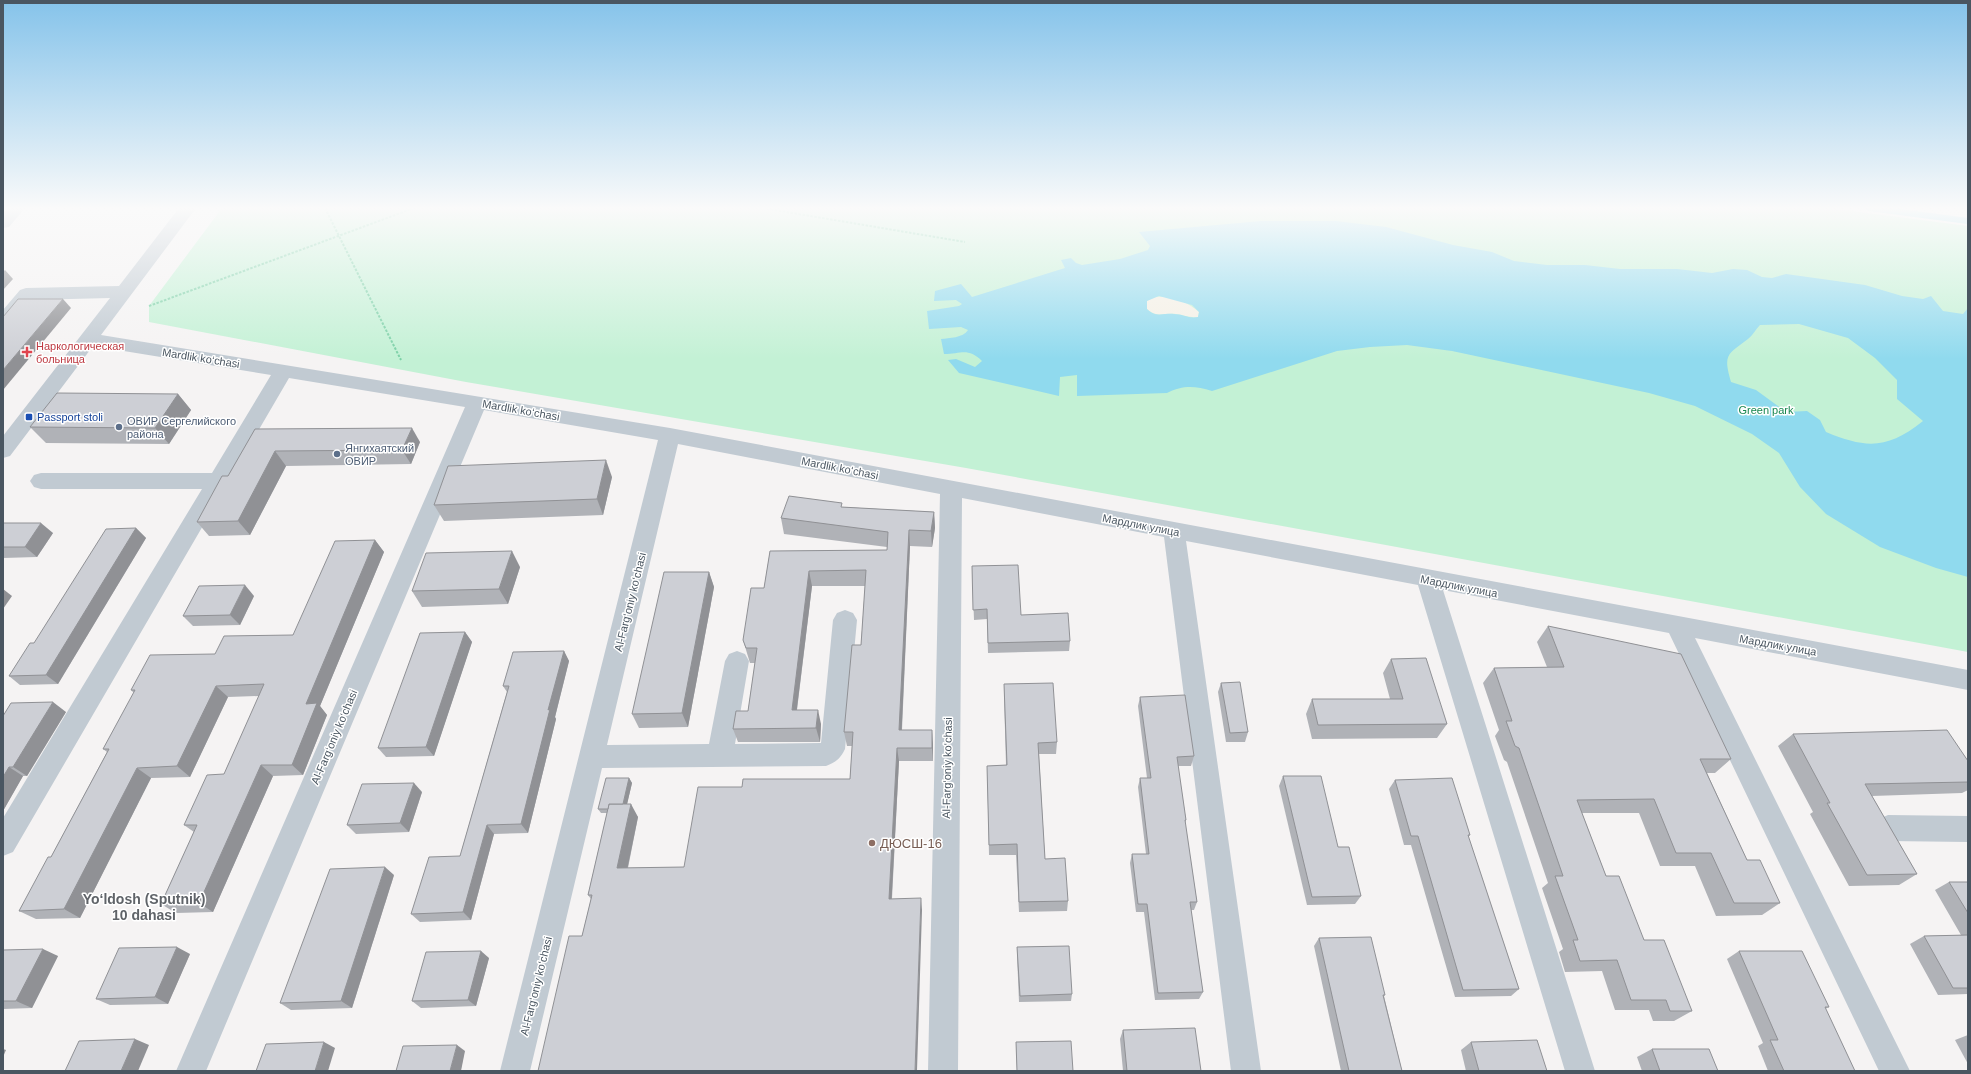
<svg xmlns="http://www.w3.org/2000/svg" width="1971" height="1074" viewBox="0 0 1971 1074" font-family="Arial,sans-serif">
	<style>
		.green { fill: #c3f1d5 }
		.sand { fill: #f5f0e5 }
		.water { fill: #90daee; fill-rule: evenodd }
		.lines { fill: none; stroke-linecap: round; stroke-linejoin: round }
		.stream { stroke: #90daee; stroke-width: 6 }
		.path { stroke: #7ad0a6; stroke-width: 2; stroke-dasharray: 2.5 1.5; stroke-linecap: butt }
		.minor { fill: #c1cad2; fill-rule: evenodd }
		.wall { fill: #b0b2b7 }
		.shaded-wall { fill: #909195 }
		.building { fill: #cdcfd5; stroke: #909195 }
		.health-dot { fill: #e0444e; stroke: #fff; stroke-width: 1.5 }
		.transit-dot { fill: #1a4fb4; stroke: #fff; stroke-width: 1.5 }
		.service-dot { fill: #5c6f8a; stroke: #fff; stroke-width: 1.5 }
		.education-dot { fill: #8d6e63; stroke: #fff; stroke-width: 1.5 }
		.labels { text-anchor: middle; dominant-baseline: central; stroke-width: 3; stroke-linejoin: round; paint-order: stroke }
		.health-label { font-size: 11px; fill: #be3a42; stroke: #fff; text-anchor: start }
		.street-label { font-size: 11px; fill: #4a5661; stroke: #fff }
		.park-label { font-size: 11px; fill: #17864f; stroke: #fff }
		.transit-label { font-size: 11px; fill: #164399; stroke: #fff; text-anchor: start }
		.service-label { font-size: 11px; fill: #4e5e75; stroke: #fff; text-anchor: start }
		.near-education-label { font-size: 13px; fill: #785e54; stroke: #fff; text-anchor: start }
		.near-neighbourhood-label { font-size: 14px; font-weight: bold; fill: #5f6368; stroke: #fff }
	</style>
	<rect width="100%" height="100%" fill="#f5f3f3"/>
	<path class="green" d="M222,208H1828L1968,226V652L966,468L466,382L149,322V306Z"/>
	<path class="sand" d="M1154,297C1169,295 1189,302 1199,312L1198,317C1190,318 1184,315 1176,314C1165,313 1157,318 1147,309V301Z"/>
	<path class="water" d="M1261,221H1336L1386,227L1453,245L1492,252L1514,261L1547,265H1585L1620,269H1677L1712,273L1733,269L1747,270L1762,277L1772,278L1786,274L1865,285L1902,296L1923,299L1931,296L1943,311L1963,314L1968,308V577L1936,568L1880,547L1826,514L1800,487L1779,453L1752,434L1695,406L1649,393L1452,351L1407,345L1370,347L1337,351L1212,391C1195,386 1183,385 1167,393L1077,396V375L1060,377L1059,396L959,373L948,360L956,359L975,367L982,361C968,347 961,354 944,354L941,339C949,338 963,338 968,330L961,327L929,329L927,311L959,306L962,304L956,300L934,301L935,291L961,284L972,297L1065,268L1061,260L1071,258L1076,263L1082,265L1120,259L1148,250L1150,246L1139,232ZM1159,296L1192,305L1199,312L1198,317C1189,319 1183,314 1174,314C1163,313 1156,318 1147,309V301ZM1799,324L1848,338L1875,358L1897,380V399L1923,421C1888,449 1867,449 1826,432L1820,420L1807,411L1786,412L1756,390L1731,382C1723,354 1727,355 1748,339C1753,335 1756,329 1760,325Z"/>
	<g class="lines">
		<path class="stream" d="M1869,208L1968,221"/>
		<g class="path">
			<path d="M325,208L401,360"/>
			<path d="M763,208L965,242"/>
			<path d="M149,306L414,208"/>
		</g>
		<g class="minor">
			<path d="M7,208H25L9,227L3,228V213Z"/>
			<path d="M179,208H196L101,335L670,428L1968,670V690L1695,638L1910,1071H1879L1669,633L1443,590L1595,1071H1565L1418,585L1186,541L1261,1071H1231L1164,537L962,498L958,1071H928L940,494L678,444L607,745L709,744L725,661L729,654L737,651L745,654L749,661L735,744L821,743L833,620L837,613L845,610L853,613L857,620L845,749C840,759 836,762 826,766L602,768L530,1071H500L658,440L484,410L206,1071H176L465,407L289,378L13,852L3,856V818L202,489H41L34,487L30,481L34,475L41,473H212L271,375L93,346L10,456L3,458V436L110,298L31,300L10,326L3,328V310L20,290L26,288L119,286Z"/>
			<path d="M1888,815L1968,816V842L1888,841L1879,837L1875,828L1879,819Z"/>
		</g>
	</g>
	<g class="wall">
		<path d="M178,394L191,410L169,444L46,443L30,427Z"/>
		<path d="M255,429L420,442L411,464L286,466L250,535L209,536L197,522L228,476Z"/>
		<path d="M612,477L603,515L444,521L434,505Z"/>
		<path d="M843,507L934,512L935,528L932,547L910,546L902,730L933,744V761H899L892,899L922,910L582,936L591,899L588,895L607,813H601L598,809L629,778L632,783L627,804L638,817L628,868L684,867L742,787L850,779L852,746H847L844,732L861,645L865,586H812L797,710L821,724L820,742H738L733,729L748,711L755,663H750L743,640L764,588L770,551L887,550V547L784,534L781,518Z"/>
		<path d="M3,523L53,533L37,557L3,558Z"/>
		<path d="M136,528L146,538L58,684L20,685L9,676L34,643Z"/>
		<path d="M375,540L384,552L320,706L327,715L303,775L273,776L213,912L176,913L161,904L194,832L184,825L224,774L259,696L228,697L190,777L151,778L80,918L36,919L19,911L51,857L107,752L103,749L134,693L131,690L293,635Z"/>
		<path d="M972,566L1021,615L1070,641L1069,651L988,653L987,619L974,620Z"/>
		<path d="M520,567L508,604L422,607L412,591Z"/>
		<path d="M709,572L714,587L688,727L639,728L632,714Z"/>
		<path d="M254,596L240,625L193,626L183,616Z"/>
		<path d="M1548,626L1731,759L1715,773H1707L1747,860L1780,903L1762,915L1716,916L1695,866H1660L1639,813H1582L1606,876L1644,940L1692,1011L1674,1021H1653L1649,1010H1615L1602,971L1565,972L1559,952L1563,949L1542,888L1548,883L1507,762L1504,760L1495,736L1499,730L1483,683L1494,668L1547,667L1537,642Z"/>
		<path d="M465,632L472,642L434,756L386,757L378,748Z"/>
		<path d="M564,651L569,661L555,717L556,719L528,833L494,834L471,920L420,922L411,914L460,856L507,692L503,686Z"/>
		<path d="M1391,659L1447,724L1437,738L1312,739L1306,714L1312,699H1390L1383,673Z"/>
		<path d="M1221,683L1248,732L1245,742H1226L1218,692Z"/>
		<path d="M1004,684L1057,742L1056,754H1039L1045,859L1068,901L1067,911L1019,912L1016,855H989L987,766L1006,765L1004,696Z"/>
		<path d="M1140,697L1194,756L1191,766H1178L1186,820L1185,824L1197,902L1194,910H1191L1203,992L1199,999L1155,1000L1144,912H1136L1130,863L1132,854H1146L1138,787L1140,778H1147L1138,706Z"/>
		<path d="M66,712L27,776H23L3,811V716Z"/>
		<path d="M1793,734L1968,761V790L1962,793L1872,796L1917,874L1899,885L1849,886L1810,814L1813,812L1778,746Z"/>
		<path d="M1283,776L1338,847L1361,896L1355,904L1307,905L1279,786Z"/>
		<path d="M1395,780L1470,835L1468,837L1519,989L1511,996L1455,997L1411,845H1404L1389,789Z"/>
		<path d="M422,792L409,832L356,834L347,825Z"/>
		<path d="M394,875L352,1008L291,1010L280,1003Z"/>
		<path d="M1949,882H1968V994L1938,995L1910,944L1924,936L1961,935L1935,890Z"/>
		<path d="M1319,938L1385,995L1384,996L1402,1071H1341L1314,946Z"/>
		<path d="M1017,947L1072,994L1071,1001L1019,1002L1017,955Z"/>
		<path d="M3,950L58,956L32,1008L3,1009Z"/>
		<path d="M1739,951L1829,1007L1825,1009L1855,1071H1768L1758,1046L1763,1043L1727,959Z"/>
		<path d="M190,954L168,1004L110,1005L96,999Z"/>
		<path d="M489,958L476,1006L421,1008L412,1001Z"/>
		<path d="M1123,1030L1201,1071H1123L1120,1039Z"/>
		<path d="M1968,1035V1064L1955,1040Z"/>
		<path d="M1016,1042L1073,1071H1017L1016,1049Z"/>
		<path d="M1471,1042L1547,1071H1466L1461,1050Z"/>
		<path d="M1652,1049L1718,1071H1642L1637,1057Z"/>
	</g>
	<g class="shaded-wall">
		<path d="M5,270L13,279L3,290V272Z"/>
		<path d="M63,299L71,308L3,390V370Z"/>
		<path d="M178,394L191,410L169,444L155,428Z"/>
		<path d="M412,428L420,442L411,464L402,450Z"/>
		<path d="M275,451L286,466L250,535L238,521Z"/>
		<path d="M606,460L612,477L603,515L597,499Z"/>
		<path d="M934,512L935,528L932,547L931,531Z"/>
		<path d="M41,523L53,533L37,557L25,547Z"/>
		<path d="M136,528L146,538L58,684L46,675Z"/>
		<path d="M909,530L910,546L901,744L899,730Z"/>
		<path d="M375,540L384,552L320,706L327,715L303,775L292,765L306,704Z"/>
		<path d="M512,551L520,567L508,604L499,589Z"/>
		<path d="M809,571L812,586L795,724L792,710Z"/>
		<path d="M709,572L714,587L688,727L682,713Z"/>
		<path d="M245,585L254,596L240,625L230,615Z"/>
		<path d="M3,589L12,596L3,609Z"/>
		<path d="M465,632L472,642L434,756L426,747Z"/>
		<path d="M564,651L569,661L555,717L556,719L528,833L521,824L548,710Z"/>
		<path d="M216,686L228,697L190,777L177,766Z"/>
		<path d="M53,702L66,712L27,776L13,767Z"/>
		<path d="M818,710L821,724L820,742L816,728Z"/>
		<path d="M932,730L933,744V761L932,748Z"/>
		<path d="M897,748L899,761L891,910L889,899Z"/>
		<path d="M261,765L273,776L213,912L199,903Z"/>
		<path d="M9,767L23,776L3,811V777Z"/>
		<path d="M137,768L151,778L80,918L64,909Z"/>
		<path d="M629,778L632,783L625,813L622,809Z"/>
		<path d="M414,783L422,792L409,832L400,823Z"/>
		<path d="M631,804L638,817L625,880L617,868Z"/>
		<path d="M487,825L494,834L471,920L463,912Z"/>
		<path d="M385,867L394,875L352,1008L341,1001Z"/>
		<path d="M921,898L922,910L917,1071H915Z"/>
		<path d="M177,947L190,954L168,1004L155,997Z"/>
		<path d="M43,949L58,956L32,1008L16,1001Z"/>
		<path d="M481,951L489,958L476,1006L468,1000Z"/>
		<path d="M135,1039L149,1045L138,1071H121Z"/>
		<path d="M324,1042L335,1048L328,1071H315Z"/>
		<path d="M457,1045L465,1051L461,1071H450Z"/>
		<path d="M3,1049L6,1050L3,1057Z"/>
	</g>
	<g class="building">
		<path d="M18,299H63L3,370V317Z"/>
		<path d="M57,393L178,394L155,428L30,427Z"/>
		<path d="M412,428L402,450L275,451L238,521L197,522L222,476H228L255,429Z"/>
		<path d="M606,460L597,499L434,505L448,466Z"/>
		<path d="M789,496L842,503L841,507L934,512L931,531L909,530L899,730H932V748H897L889,899L921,898L915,1071H538L569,936H582L592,895H588L609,804H631L617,868L684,867L698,787H742L743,779H850L853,732H844L852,645H861L866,570L809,571L792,710H818L816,728L733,729L736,711H748L757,648H746L743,640L751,588H764L770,551L887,550L888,532L781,518Z"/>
		<path d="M3,523H41L25,547H3Z"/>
		<path d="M136,528L46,675L9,676L30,643H34L106,529Z"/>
		<path d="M375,540L306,704L317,703L292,765H261L199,903L161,904L197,825H184L207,775L224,774L264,684L216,686L177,766L137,768L64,909L19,911L48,857H51L109,749H103L135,690H131L150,655L215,654L224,636L293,635L335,541Z"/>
		<path d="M512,551L499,589L412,591L426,553Z"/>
		<path d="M1018,565L1021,615L1068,613L1070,641L988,643L987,609L973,610L972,566Z"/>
		<path d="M664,572H709L682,713L632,714Z"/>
		<path d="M245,585L230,615L183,616L199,586Z"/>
		<path d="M1548,626L1681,654L1731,759H1700L1747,860H1760L1780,903H1734L1711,853H1676L1654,799L1577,800L1606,876H1619L1644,940H1664L1692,1011H1670L1666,1000H1631L1617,960L1580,961L1573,940H1578L1555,876H1563L1519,748L1515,746L1506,721H1512L1494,668L1564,667Z"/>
		<path d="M465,632L426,747L378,748L420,633Z"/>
		<path d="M564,651L548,710L550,709L521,824L487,825L463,912L411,914L429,857L460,856L509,686H503L513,652Z"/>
		<path d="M1426,658L1447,724L1318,725L1312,699H1403L1391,659Z"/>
		<path d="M1240,682L1248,732L1230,733L1221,683Z"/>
		<path d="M1053,683L1057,742L1038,743L1045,859L1065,858L1068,901L1019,902L1017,844L989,845L987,766L1007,765L1004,684Z"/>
		<path d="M1185,695L1194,756L1177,757L1186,820H1185L1197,902H1190L1203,992L1158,993L1147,904H1138L1132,854H1149L1140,778H1151L1140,697Z"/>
		<path d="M53,702L13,767H9L3,777V716L11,703Z"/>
		<path d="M1947,730L1968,761V782L1865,784L1917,874L1867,875L1827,803H1830L1793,734Z"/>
		<path d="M1283,776H1321L1338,847H1349L1361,896L1312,897Z"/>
		<path d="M606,778H629L623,804H609L608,809H598Z"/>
		<path d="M1452,778L1470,835H1468L1519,989L1463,990L1418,836H1411L1395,780Z"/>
		<path d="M414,783L400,823L347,825L362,784Z"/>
		<path d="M385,867L341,1001L280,1003L330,869Z"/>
		<path d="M1949,882H1968V913Z"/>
		<path d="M1968,935V988H1953L1924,936Z"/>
		<path d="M1371,937L1385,995H1383L1402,1071H1349L1319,938Z"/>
		<path d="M1069,946L1072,994L1020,996L1017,947Z"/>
		<path d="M177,947L155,997L96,999L119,948Z"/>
		<path d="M43,949L16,1001H3V950Z"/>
		<path d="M481,951L468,1000L412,1001L426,952Z"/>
		<path d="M1739,951H1802L1829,1007H1825L1855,1071H1784L1770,1040H1778Z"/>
		<path d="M1195,1028L1201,1071H1127L1123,1030Z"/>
		<path d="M135,1039L121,1071H65L79,1041Z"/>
		<path d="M1537,1040L1547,1071H1479L1471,1042Z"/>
		<path d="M1071,1041L1073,1071H1017L1016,1042Z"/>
		<path d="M324,1042L315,1071H256L266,1044Z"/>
		<path d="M457,1045L450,1071H396L403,1046Z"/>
		<path d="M1652,1049H1709L1718,1071H1660Z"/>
	</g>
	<linearGradient id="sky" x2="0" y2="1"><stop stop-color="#85c3ea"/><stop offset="0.58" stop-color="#fafafa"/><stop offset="1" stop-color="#fafafa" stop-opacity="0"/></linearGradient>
	<rect width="1971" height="359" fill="url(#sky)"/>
	<path class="health-dot" d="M25 346h4v4h4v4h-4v4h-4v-4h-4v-4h4z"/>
	<rect class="transit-dot" x="25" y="413" width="8" height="8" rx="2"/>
	<g class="service-dot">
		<circle cx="119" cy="427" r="4"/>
		<circle cx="337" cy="454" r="4"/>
	</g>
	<circle class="education-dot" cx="872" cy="843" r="4"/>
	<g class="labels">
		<g class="health-label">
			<text x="36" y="346">Наркологическая<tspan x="36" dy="13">больница</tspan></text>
		</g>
		<g class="street-label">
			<text transform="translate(201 358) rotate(9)">Mardlik ko‘chasi</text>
			<text transform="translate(521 410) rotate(10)">Mardlik ko‘chasi</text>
			<text transform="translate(840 468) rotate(11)">Mardlik ko‘chasi</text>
			<text transform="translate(1141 525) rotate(11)">Мардлик улица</text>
			<text transform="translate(1459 586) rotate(11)">Мардлик улица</text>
			<text transform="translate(630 602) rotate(-76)">Al-Farg‘oniy ko‘chasi</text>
			<text transform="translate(1778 645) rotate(10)">Мардлик улица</text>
			<text transform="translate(334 737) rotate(-67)">Al-Farg‘oniy ko‘chasi</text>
			<text transform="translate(947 768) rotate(-89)">Al-Farg‘oniy ko‘chasi</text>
			<text transform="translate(536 986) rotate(-76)">Al-Farg‘oniy ko‘chasi</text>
		</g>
		<g class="park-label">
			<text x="1766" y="410">Green park</text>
		</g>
		<g class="transit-label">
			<text x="37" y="417">Passport stoli</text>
		</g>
		<g class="service-label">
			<text x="127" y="421">ОВИР Сергелийского<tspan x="127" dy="13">района</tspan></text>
			<text x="345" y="448">Янгихаятский<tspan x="345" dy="13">ОВИР</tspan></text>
		</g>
		<g class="near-education-label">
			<text x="880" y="843">ДЮСШ-16</text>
		</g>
		<g class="near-neighbourhood-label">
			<text x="144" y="899">Yo‘ldosh (Sputnik)<tspan x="144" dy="16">10 dahasi</tspan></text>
		</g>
	</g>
	<rect width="1971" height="1074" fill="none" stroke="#4a5661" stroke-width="8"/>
</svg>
